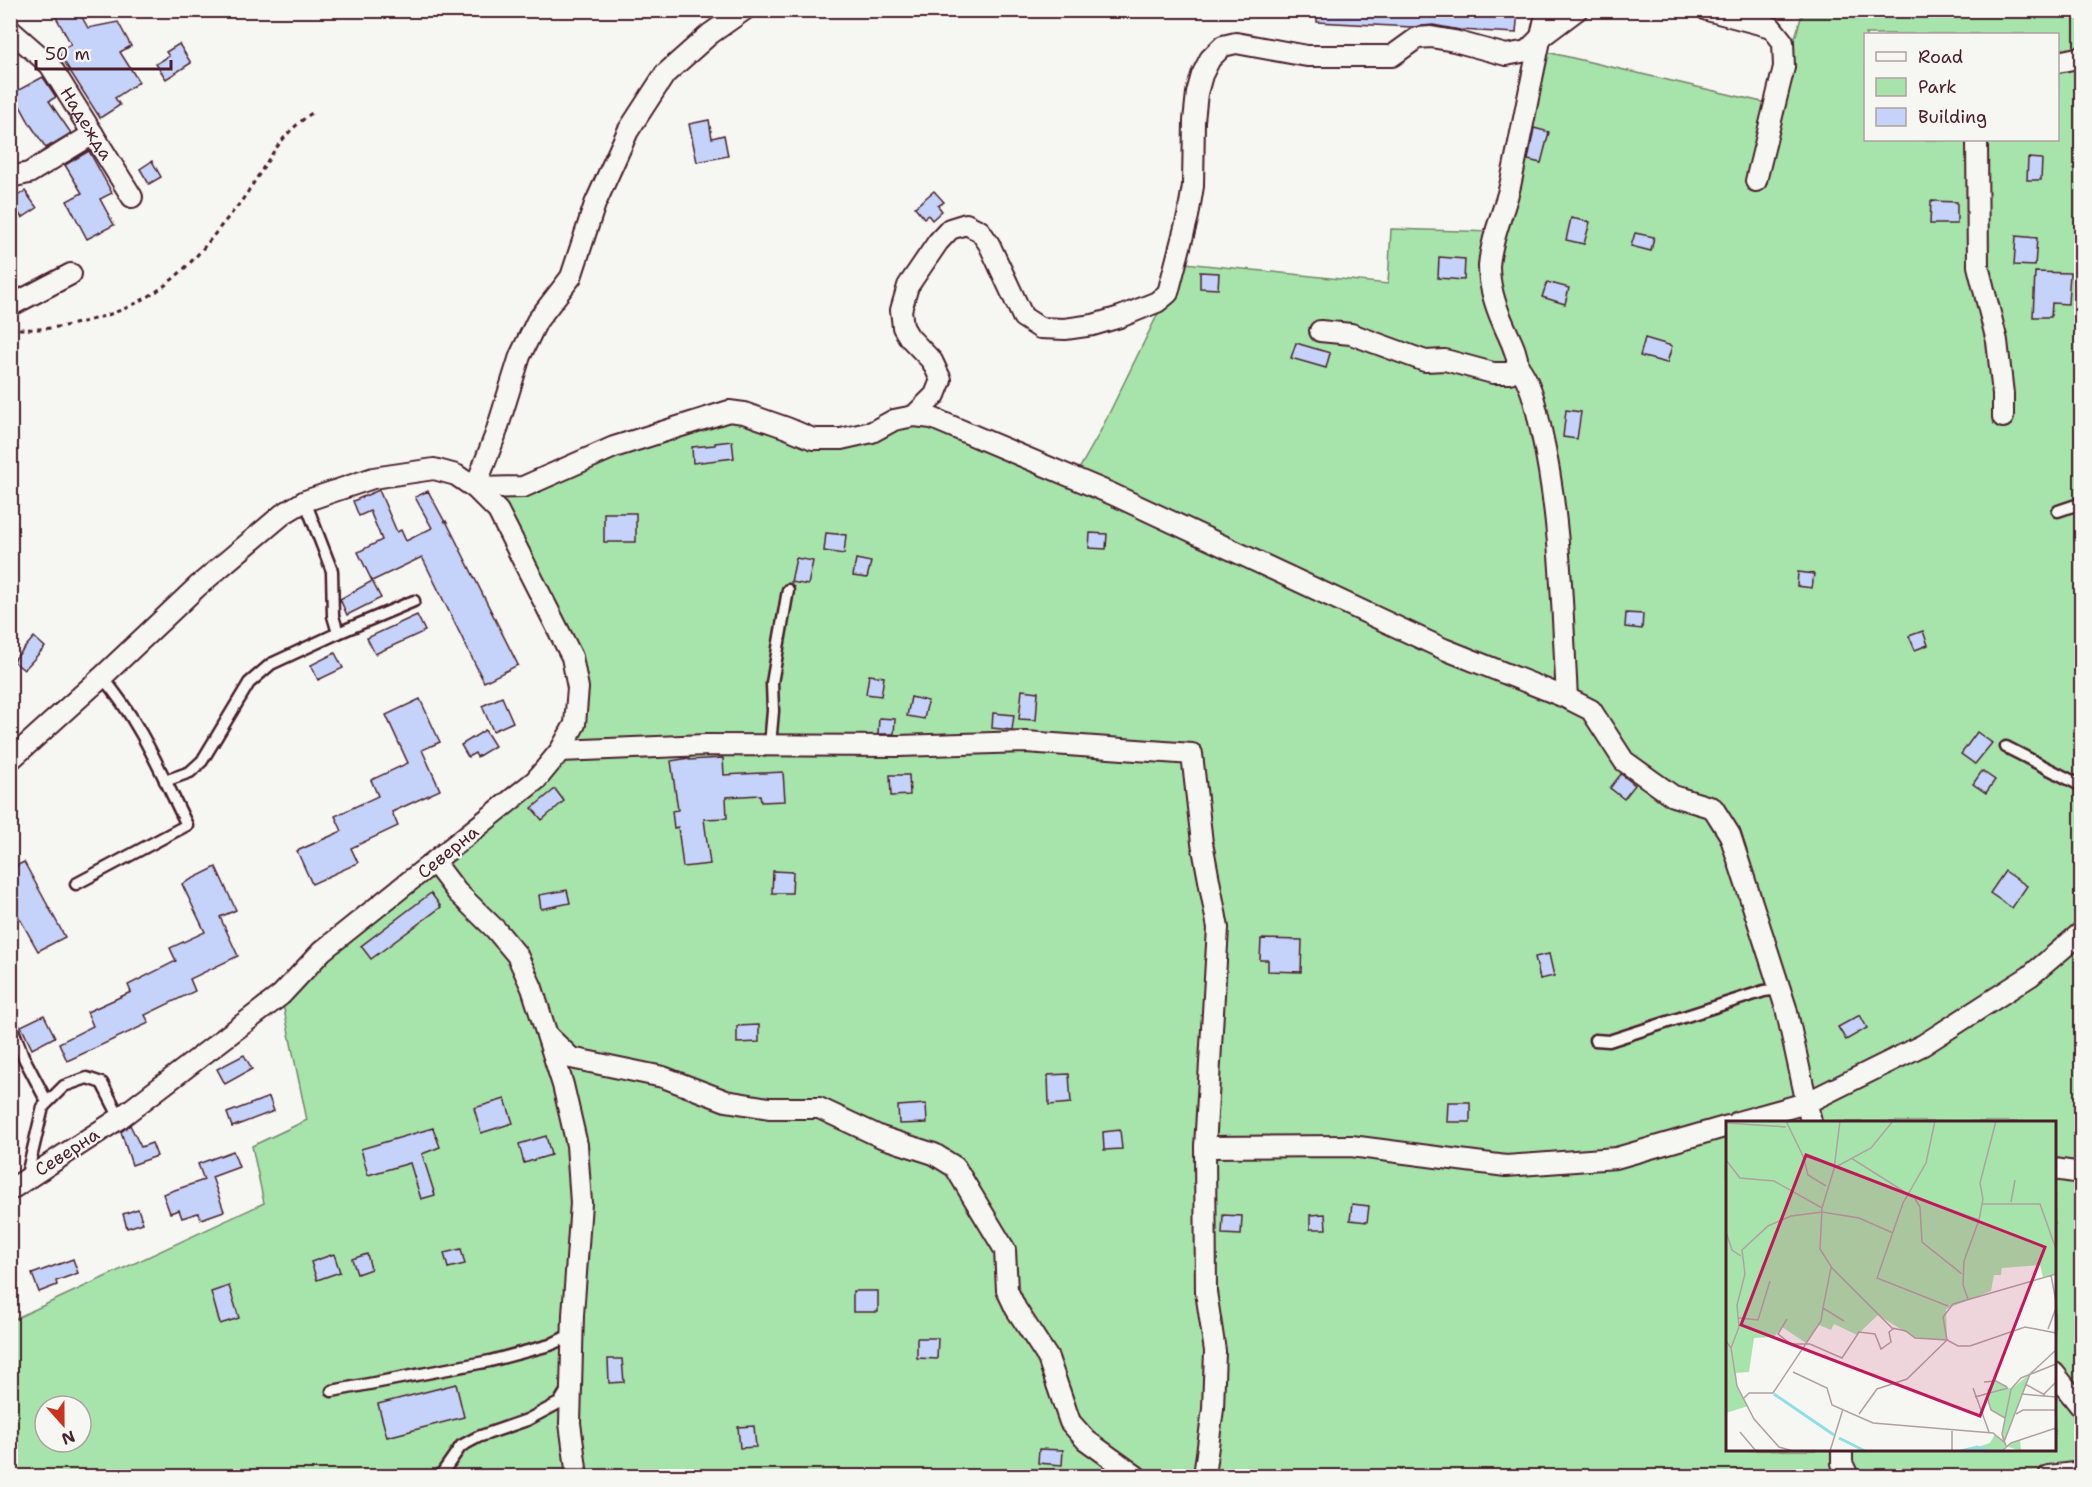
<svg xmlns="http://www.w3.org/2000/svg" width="2092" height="1487" viewBox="0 0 2092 1487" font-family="'Shantell Sans',sans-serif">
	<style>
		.green { fill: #a6e4ab; stroke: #78826b; stroke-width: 1.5; fill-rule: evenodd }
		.building { fill: #c5d2f9; stroke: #4a1f2b; stroke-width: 1.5 }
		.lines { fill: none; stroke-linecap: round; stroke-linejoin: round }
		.lane-casing { stroke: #4a1f2b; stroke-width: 15 }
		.street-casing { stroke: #4a1f2b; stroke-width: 24 }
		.path { stroke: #4a1f2b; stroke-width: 3; stroke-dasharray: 4.5 4.5; stroke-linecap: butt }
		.lane { stroke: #f6f6f2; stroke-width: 10 }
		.street { stroke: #f6f6f2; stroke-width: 20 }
		.labels { text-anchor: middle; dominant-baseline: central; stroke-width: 4.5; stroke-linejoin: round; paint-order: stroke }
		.street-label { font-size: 18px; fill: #4a1f2b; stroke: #f6f6f2 }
		.inset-river { fill: none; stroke: #8ee0e5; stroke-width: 3 }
		.inset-road { fill: none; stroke: #b1a0a2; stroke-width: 1.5 }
		.view { fill: #c2185b; fill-opacity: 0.15; stroke: #c2185b; stroke-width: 3 }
		.inset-edge { fill: none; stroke: #4a1f2b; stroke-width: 3 }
	</style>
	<rect width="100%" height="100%" fill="#f6f6f2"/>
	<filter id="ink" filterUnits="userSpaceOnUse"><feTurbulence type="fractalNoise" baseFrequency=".0167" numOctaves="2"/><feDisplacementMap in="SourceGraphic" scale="12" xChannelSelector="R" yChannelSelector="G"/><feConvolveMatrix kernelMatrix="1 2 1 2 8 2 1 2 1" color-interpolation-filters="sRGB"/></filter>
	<g filter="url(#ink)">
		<path class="green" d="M1803,11H2081V1476H11L10,1321L264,1203L252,1146L307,1120L281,995L536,780L575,724L572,657L475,488L523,487L729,411L813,439L914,416L1074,478L1099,434L1168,293L1176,262L1388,284L1391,229L1496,232L1538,50L1775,105ZM1866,34H2058V140H1866ZM1728,1122H2054V1450H1728ZM45,1406H81V1442H45Z"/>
		<g class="building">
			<path d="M52,10H78L88,28L118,22L131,46L120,52L139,82L115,98L120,105L100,118L58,52L71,44Z"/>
			<path d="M1317,10H1518L1516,33L1460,30L1433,25L1412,27L1317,22Z"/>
			<path d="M179,44L191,63L166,79L156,64L169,56L166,52Z"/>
			<path d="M43,77L56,97L49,101L71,133L46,148L30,124L13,93Z"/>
			<path d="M709,120L712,138L724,135L728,156L697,162L689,124Z"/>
			<path d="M1534,128L1549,132L1541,163L1528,160Z"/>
			<path d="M89,151L112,193L100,199L114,225L87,239L67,201L82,193L65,165Z"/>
			<path d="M2028,158L2042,159L2041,180H2027Z"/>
			<path d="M152,161L161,177L149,184L140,169Z"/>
			<path d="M25,191L37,208L22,218L10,200Z"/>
			<path d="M934,191L944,202L938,206L942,211L932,220L928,215L924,218L915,207Z"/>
			<path d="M1931,201L1957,202V224H1930Z"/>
			<path d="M1571,218L1590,222L1584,244L1566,240Z"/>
			<path d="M1635,233L1654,237L1651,251L1631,246Z"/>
			<path d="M2016,236L2037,238L2035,266L2014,265Z"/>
			<path d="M1439,257L1465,259L1464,280L1438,278Z"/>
			<path d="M1200,272L1219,273L1218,289L1200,288Z"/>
			<path d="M2035,272L2070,273L2068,304L2052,303L2051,317H2033Z"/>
			<path d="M1547,282L1569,288L1565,304L1542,297Z"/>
			<path d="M1645,338L1672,346L1667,363L1640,356Z"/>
			<path d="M1296,343L1330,353L1326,368L1291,358Z"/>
			<path d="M1566,410L1581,412L1577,439L1563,437Z"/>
			<path d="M732,441L734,458L693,463L692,447L715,445V443Z"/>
			<path d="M379,490L397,532L401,530L406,541L432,528L415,497L428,491L445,522L446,521L518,665L484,682L422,557L372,581L358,552L382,540L370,511L359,516L353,501Z"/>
			<rect x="604" y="513" width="32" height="29"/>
			<path d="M826,533L846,535L844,554L824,551Z"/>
			<path d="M1090,533L1107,534L1106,549L1089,548Z"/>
			<path d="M796,558L813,561L808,585L791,582Z"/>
			<path d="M856,559L871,562L867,578L853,576Z"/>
			<path d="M1798,572L1814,574L1812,588L1797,586Z"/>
			<path d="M372,581L381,598L347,615L340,599Z"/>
			<path d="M1626,613L1643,614L1642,629L1625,627Z"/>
			<path d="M417,615L425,631L375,654L367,638Z"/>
			<path d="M1923,631L1928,645L1915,650L1909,636Z"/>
			<path d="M34,637L45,647L24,670L13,661Z"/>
			<path d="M335,653L343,668L318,680L311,665Z"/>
			<path d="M869,675L884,677L881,696L866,694Z"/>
			<path d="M1022,690L1038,692L1036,720L1019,719Z"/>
			<path d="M502,697L513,722L493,731L482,706Z"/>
			<path d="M911,697L928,701L924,719L907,716Z"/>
			<path d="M420,699L440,742L422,750L440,790L392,812L398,826L351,848L358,863L312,884L297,851L342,831L335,816L378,796L371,780L408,763L386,715Z"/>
			<path d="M993,713L1014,715L1012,730L992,728Z"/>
			<path d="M879,718L895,719L894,734H878Z"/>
			<path d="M485,730L495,746L477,757L475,753L468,757L461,745Z"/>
			<path d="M1977,732L1992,743L1975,764L1961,754Z"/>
			<path d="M689,758V760L723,758L724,775L783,772L785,801L761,802L760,795L726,797L727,818L704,819L710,864L683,867L678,827L674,828L672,811L678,810L671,761Z"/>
			<path d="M1982,771L1995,780L1986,793L1973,784Z"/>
			<path d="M1621,774L1635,785L1624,799L1610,788Z"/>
			<path d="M890,775H909L910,795L891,796Z"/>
			<path d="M555,789L564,801L542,820L532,808Z"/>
			<path d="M24,862L65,937L38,951L10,901V869Z"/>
			<path d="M216,867L236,910L220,917L238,956L190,979L195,991L145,1015L149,1023L67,1061L59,1043L93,1026L87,1012L131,992L128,985L176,961L170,948L205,932L182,884Z"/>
			<path d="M773,871L793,872L792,893H772Z"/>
			<path d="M2005,871L2027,886L2012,908L1990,893Z"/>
			<path d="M567,890L570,903L541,909L539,895Z"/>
			<path d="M431,893L441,907L371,959L361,946Z"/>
			<path d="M1261,939L1302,940L1301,972L1268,971V960H1260Z"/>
			<path d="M1549,954L1554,976L1540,979L1535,957Z"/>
			<path d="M44,1015L55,1037L32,1049L21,1026Z"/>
			<path d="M1860,1015L1867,1028L1846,1040L1838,1027Z"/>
			<path d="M759,1025V1042L737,1043V1026Z"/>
			<path d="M244,1055L252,1069L225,1084L217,1069Z"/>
			<path d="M1069,1074L1071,1103L1049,1105L1048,1075Z"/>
			<path d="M269,1097L274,1111L232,1127L227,1113Z"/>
			<path d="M505,1099L513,1123L481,1133L474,1108Z"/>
			<path d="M1448,1102H1470V1122H1447Z"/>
			<path d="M926,1104L927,1123L899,1124L898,1106Z"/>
			<path d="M130,1125L141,1147L152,1143L157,1156L132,1165L121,1132Z"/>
			<path d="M433,1128L440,1147L422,1154L435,1195L421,1199L410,1163L368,1175L361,1149Z"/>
			<path d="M1120,1130L1122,1149L1104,1150L1103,1132Z"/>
			<path d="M546,1136L551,1155L524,1163L519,1144Z"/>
			<path d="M233,1151L239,1167L212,1177L224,1211L201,1219L198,1213L182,1218L179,1210L170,1213L163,1194L204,1180L198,1164Z"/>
			<path d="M1352,1204L1369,1206L1367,1222L1350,1220Z"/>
			<path d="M138,1209L143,1223L127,1228L123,1214Z"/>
			<path d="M1325,1214L1326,1229H1310V1215Z"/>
			<path d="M1223,1215L1242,1216L1241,1235L1222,1234Z"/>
			<path d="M461,1249L465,1264L448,1268L444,1253Z"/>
			<path d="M334,1254L340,1272L317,1280L311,1262Z"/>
			<path d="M367,1254L371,1269L357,1274L352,1259Z"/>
			<path d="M73,1259L78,1273L56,1281L57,1285L39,1292L32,1274Z"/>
			<path d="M229,1286L239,1318L220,1324L211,1292Z"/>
			<rect x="853" y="1291" width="25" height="21"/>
			<path d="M917,1338H938L937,1359L917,1358Z"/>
			<path d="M608,1359H622L624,1382L609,1383Z"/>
			<path d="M456,1384L464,1417L387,1437L378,1404Z"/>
			<path d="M754,1426L756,1447L740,1448L738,1427Z"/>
			<path d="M1039,1449L1063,1450L1062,1465L1038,1463Z"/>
		</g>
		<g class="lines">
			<defs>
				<g id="lane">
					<path d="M305,501L332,571L333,616L338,633"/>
					<path d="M2058,511L2082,503"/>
					<path d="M770,745L773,711L772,683L788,590"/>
					<path d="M2006,747L2082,786"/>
					<path d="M165,781L190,772L202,761L249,683L271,664L338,633L414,601"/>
					<path d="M76,884L187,825C162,775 139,719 102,677"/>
					<path d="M10,970V974"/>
					<path d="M10,1022L23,1056L47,1102"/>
					<path d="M1595,1040L1609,1041L1764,991L1780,989"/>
					<path d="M26,1179L43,1107L64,1086L87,1078L102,1083L120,1118"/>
					<path d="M332,1391L490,1361L550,1345L572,1334"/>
					<path d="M440,1476L461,1446L478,1437L527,1420L559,1403L567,1390"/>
				</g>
				<g id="street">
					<path d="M744,10L710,34L665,74L628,131L595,204L571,277L537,321L520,356L495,436L475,488L523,487L614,447L729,411L744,413L787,428L813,439H841L872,432L894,420L914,416L932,418L1112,494L1444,649L1567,698L1591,710L1624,761L1673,796L1713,808L1730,835L1786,1008L1811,1122"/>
					<path d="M1707,10L1771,27L1783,42L1784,67L1756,181"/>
					<path id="s1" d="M10,30L50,65L132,197"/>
					<path d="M2058,62L2082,57"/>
					<path d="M1977,140L1978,266L1997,341L2003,394V417"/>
					<path d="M10,177L29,173L93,134"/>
					<path d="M10,306L71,274"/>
					<path d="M1320,331L1351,334L1425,361L1445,360L1493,373H1510L1518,366C1517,350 1509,338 1503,323C1495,305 1489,286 1489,266C1491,238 1504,212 1510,186C1523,127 1533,68 1547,10"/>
					<path d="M1518,366C1532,384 1536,408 1541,430C1561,517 1562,608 1567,698"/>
					<path d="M914,416L935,395L941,380L932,361L909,337L903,327L901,310L908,286L938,242L950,229L966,224L980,231L989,244L1023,317L1040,328L1065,329L1093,325L1120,317L1157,302L1168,293L1188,216L1193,186L1194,121L1197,93L1202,75L1210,59L1223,46L1236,43L1307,56H1392L1417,38L1431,37L1454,41L1506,55L1527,51L1541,37L1577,10"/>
					<path d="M560,751L706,745L899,746L1026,742L1192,754L1202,843L1218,928L1205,1147L1206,1292L1215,1351L1213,1409L1204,1476"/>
					<path d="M10,760L102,677L198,586L283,514L305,501L373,478L434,469L456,475L475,488L498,511L572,657L578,688L575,724L560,751L536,780L322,951L281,995L120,1118L10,1190"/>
					<path d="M435,863L457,892L496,930L517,955L532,988L563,1085L577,1145L581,1203L573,1315L570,1423L577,1476"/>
					<path d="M548,1036L571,1058L663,1077L726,1101L769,1108H819L881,1137L934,1154L955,1167L1005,1250L1007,1290L1016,1309L1048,1358L1070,1422L1086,1440L1136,1476"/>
					<path d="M1738,1122L1806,1103L1923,1045L2030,976L2082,932"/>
					<path d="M1205,1147L1351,1146L1506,1166L1616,1158L1728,1126"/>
					<path d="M2054,1169L2082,1173"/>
					<path d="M2054,1373L2082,1408"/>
					<path d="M1842,1450V1463L1848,1476"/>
					<path d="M2049,1476L2082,1472"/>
				</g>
			</defs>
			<use href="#lane" class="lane-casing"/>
			<use href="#street" class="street-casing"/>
			<path class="path" d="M10,328C32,331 57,328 78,323C146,308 180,280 221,226C231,214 241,203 249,190C271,157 281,133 315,111"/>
			<use href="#lane" class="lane"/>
			<use href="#street" class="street"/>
		</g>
	</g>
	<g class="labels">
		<g class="street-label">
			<text stroke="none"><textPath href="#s1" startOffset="122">Надежда</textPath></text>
			<text transform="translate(448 852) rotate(-39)">Северна</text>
			<text transform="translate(67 1152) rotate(-33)">Северна</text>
		</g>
	</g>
	<g transform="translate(1726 1121)">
		<rect width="330" height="330" fill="#f6f6f2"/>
		<path d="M0,0H330V153L317,156L314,144L276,147L275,154H268L265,170L220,188L221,219L189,217L152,194L131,214L108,203L105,209L93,204L80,222L56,206L48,216L28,217L23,251L10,252L11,265L22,285L0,292ZM304,253L278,321L280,325L294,319L295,330L280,325L276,330H240L264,322L269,313L276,319L279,297L265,289L261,269L270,260L285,268Z" fill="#a6e4ab"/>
		<path class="inset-river" d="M48,273L108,314M113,317L139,330M235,330L251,326L266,330"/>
		<path class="inset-road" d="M60,0L77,35L109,45M114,0L108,48L96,87L94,128L106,147L166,207L180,210L189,217L221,219L181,258L151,268L133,293M209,0L200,42L177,82L151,157L222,185M0,2L60,6M77,35L82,54L100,65M125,37L182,73L253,99M0,39L14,57L48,60L96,87M108,47L145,27L167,0M189,78L194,86L196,121L236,153M285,81L289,59M256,83H314L330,128M0,111L6,129L15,135M330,153L227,183L217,196L221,219L232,225H244L299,206L330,212M325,154L330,181M242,178L237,164L238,140L253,99L257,78L254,62L270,0M97,187L105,147M13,197L32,199L44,160M61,198L52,213L65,223H84L116,237L133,211L149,213L155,228L165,221L163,211L167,208M322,208L330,187M0,220L5,227L11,265L28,298L53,326L67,330M5,227L13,206L11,184L19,153L16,129L42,105L65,95L96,91L133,97L167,112M67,251L101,267L106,284L147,302L267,312L278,321L304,253L330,229M258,261L270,260L281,266M299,263L319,274M247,267L263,311M295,273L330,276M317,274L330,261M261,275L265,289L279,297M249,276L282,267M18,277L23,272H47L95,200L97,187L118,200M290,293L297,289H330M14,311L30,330M280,325L276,313L285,268L295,257L330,243M104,330L117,288M226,330V308M276,330L285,322L330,307"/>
		<path class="view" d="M80,34L319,126L254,295L15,204Z"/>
		<rect width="330" height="330" class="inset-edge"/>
	</g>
	<rect width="2092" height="1487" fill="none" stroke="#f6f6f2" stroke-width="36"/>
	<rect x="18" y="18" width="2056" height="1451" fill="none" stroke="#4a1f2b" stroke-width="2" filter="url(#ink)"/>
	<rect x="1864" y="33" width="195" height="108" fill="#f6f6f2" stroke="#b1a0a2" stroke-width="1.5"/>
	<rect x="1876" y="52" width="30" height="9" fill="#f6f6f2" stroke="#b1a0a2" stroke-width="1.5"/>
	<text x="1918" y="63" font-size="18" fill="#4a1f2b">Road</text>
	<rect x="1876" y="78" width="30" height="18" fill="#a6e4ab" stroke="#b1a0a2" stroke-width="1.5"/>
	<text x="1918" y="93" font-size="18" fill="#4a1f2b">Park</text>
	<rect x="1876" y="108" width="30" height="18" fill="#c5d2f9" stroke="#b1a0a2" stroke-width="1.5"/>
	<text x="1918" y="123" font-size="18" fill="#4a1f2b">Building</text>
	<g transform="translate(63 1424) rotate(159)"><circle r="28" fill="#f6f6f2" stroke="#b1a0a2" stroke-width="1.5"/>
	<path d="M0-4.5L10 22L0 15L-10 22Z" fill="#c8321e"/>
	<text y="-9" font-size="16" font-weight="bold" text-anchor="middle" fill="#4a1f2b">N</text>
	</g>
	<path d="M36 60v9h135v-9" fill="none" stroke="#4a1f2b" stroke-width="3"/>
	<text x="45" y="60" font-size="18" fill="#4a1f2b" stroke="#f6f6f2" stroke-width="4.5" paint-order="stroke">50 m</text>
</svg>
